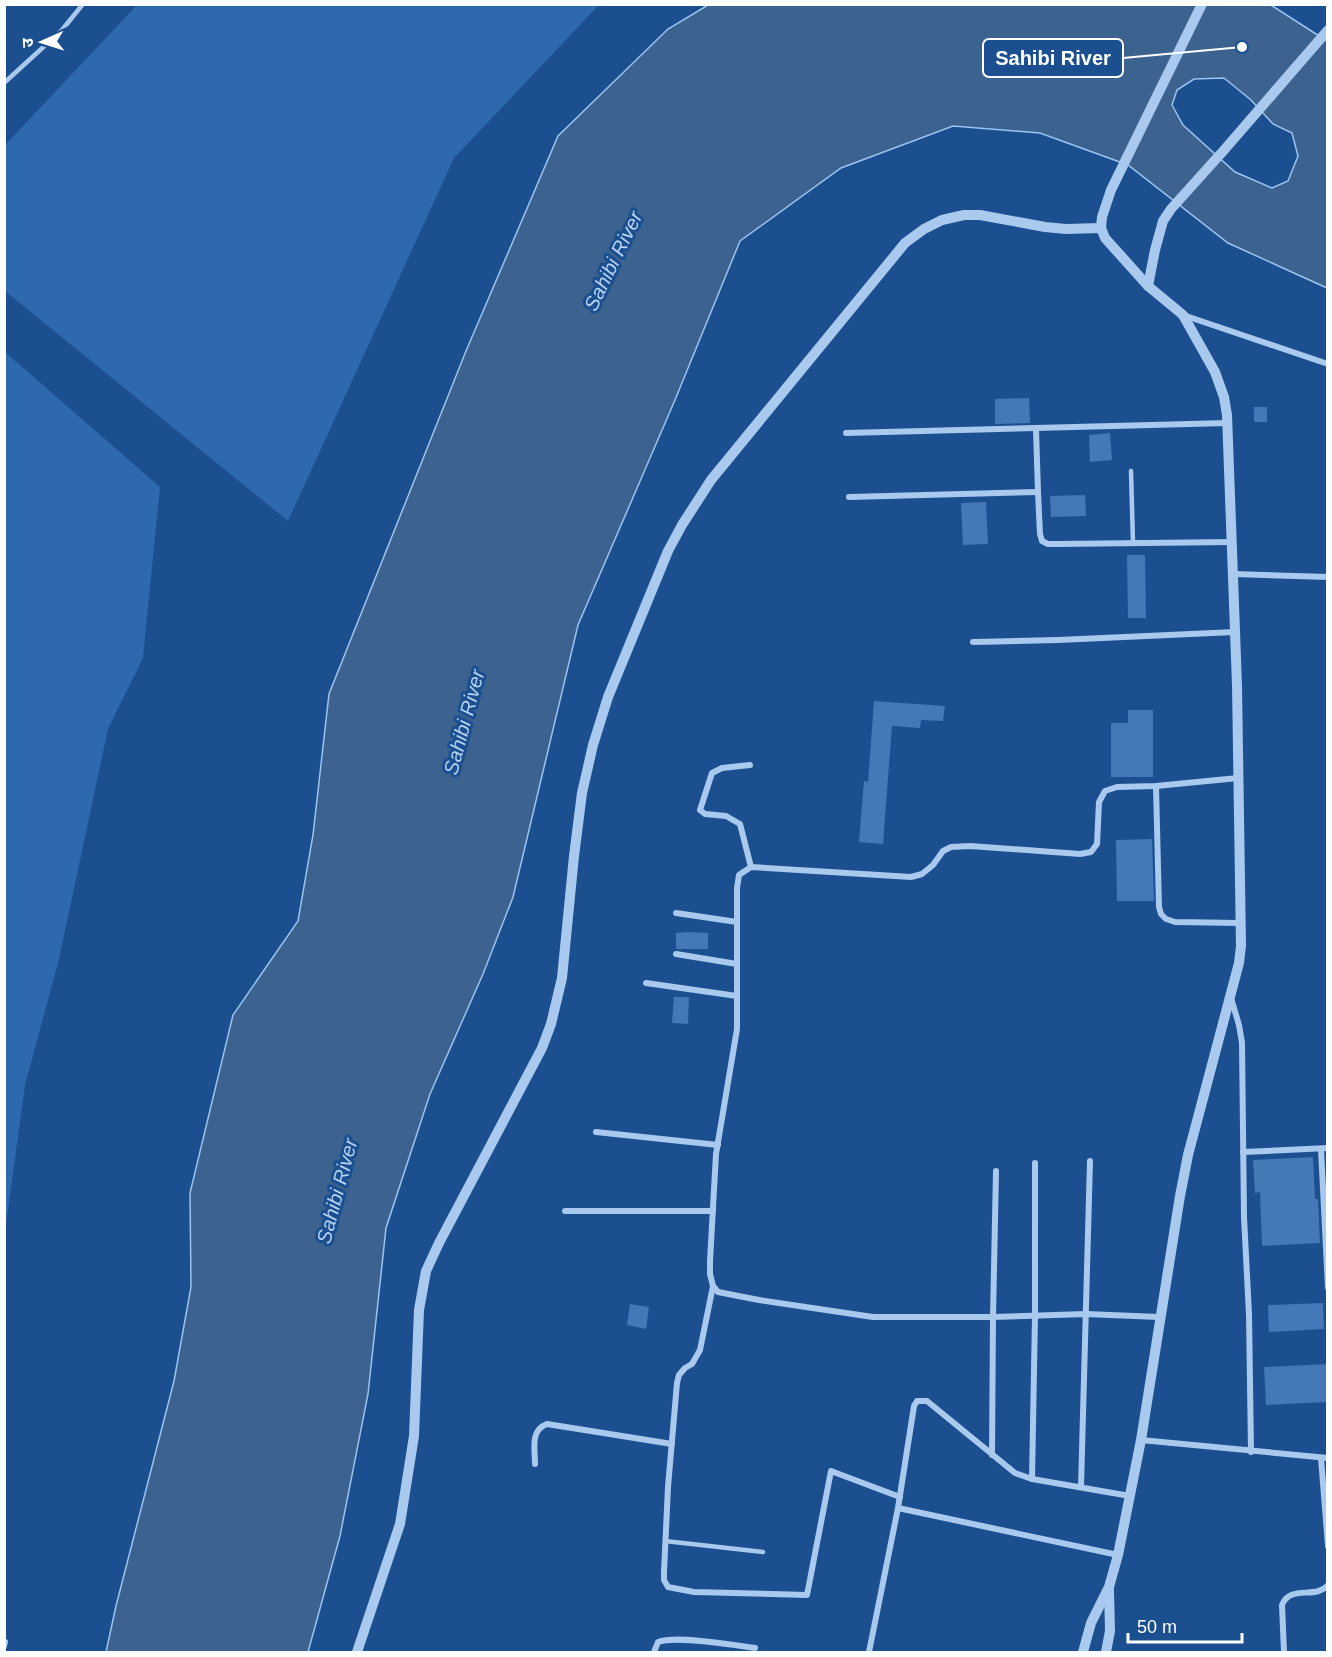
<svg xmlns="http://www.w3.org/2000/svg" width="1332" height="1657" viewBox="0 0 1332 1657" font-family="Helvetica,'Noto Sans Devanagari',sans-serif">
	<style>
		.green { fill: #2e69ad }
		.water { fill: #3c6290; stroke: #9cc4f0; stroke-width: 1.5; fill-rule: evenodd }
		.building { fill: #4478b7 }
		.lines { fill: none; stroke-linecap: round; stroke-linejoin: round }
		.service { stroke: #a9c9ee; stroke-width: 4.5 }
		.minor { stroke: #a9c9ee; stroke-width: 6 }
		.tertiary { stroke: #a9c9ee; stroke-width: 10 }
		.labels { text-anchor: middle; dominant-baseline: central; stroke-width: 6; stroke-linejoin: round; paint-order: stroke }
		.water-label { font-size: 20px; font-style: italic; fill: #b5d3f5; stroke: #1b4f8f }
		.leader { fill: none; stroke: #fff; stroke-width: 2 }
		.callout-dot { fill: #fff; stroke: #1b4f8f; stroke-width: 2 }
		.callout { fill: #1b4f8f; stroke: #fff; stroke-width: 2 }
		.callout-label { font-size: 20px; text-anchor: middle; font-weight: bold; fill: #fff }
	</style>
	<rect width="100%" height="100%" fill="#1b4f8f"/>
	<g class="green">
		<path d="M138,4L599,5L454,158L288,521L5,291V145Z"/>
		<path d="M5,352L160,487L143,658L108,729L59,959L25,1085L5,1232Z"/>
	</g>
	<path class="water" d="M708,5H1271L1327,41V288L1228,243L1128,165L1040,133L953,126L841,168L740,241L675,400L578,625L513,897L483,974L430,1094L386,1228L368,1394L340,1536L308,1652H106L116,1606L174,1381L191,1287L190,1193L233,1015L298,921L313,835L329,694L466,351L558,136L668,29ZM1224,78L1251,100L1273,124L1292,133L1298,156L1288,181L1272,188L1235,172L1183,125L1172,105L1177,90L1194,79Z"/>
	<g class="building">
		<path d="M1029,398L1030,423L995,424V399Z"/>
		<rect x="1254" y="407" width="13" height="15"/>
		<path d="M1110,433L1112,460L1090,462L1089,435Z"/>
		<path d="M1085,495L1086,516L1051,517L1050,496Z"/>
		<path d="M986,502L988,544L963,545L961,503Z"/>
		<path d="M1127,555H1145L1146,618H1128Z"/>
		<path d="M874,701L945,706L943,721L921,720L920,728L892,726L883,844L859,842L864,781L868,782Z"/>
		<path d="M1128,710H1153V777H1111V723H1128Z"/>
		<path d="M1152,839L1154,901H1117L1116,840Z"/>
		<path d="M689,932L708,933V949H676V933Z"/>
		<path d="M674,997H689L688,1024L672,1023Z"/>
		<path d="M1313,1157L1315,1199H1318L1320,1243L1262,1246L1260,1192L1255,1193L1253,1160Z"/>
		<path d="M1323,1303L1324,1329L1269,1332L1268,1305Z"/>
		<path d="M630,1304L649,1307L646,1329L627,1325Z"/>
		<path d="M1328,1364V1402L1266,1405L1264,1367Z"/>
	</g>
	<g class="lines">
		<g class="service">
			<path d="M4,83L62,30L83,4"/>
			<path d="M1131,471L1133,543"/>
			<path d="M665,1541L763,1552"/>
		</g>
		<g class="minor">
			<path d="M1183,315L1328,364"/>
			<path d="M1036,429L1038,492L1040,534L1042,541L1048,544H1057L1232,542"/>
			<path d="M846,433L1228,423"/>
			<path d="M849,497L1038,492"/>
			<path d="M1233,574L1328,577"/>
			<path d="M973,642L1058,640L1235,632"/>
			<path d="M750,765L722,768L712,773L700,810L705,814L726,816L740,824L751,867"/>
			<path d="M1156,786L1159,907L1161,914L1166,919L1175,922L1240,923"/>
			<path d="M676,913L737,922"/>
			<path d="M676,954L737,964"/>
			<path d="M646,983L737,996"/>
			<path d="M1231,998L1239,1025L1242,1043L1244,1217L1249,1314L1251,1452"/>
			<path d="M596,1132L718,1145"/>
			<path d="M1321,1149L1328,1288"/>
			<path d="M1243,1152L1328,1148"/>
			<path d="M565,1211H713"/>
			<path d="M713,1286L700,1350L692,1364L685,1368L679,1375L677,1383L668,1487L664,1572V1580L668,1587L694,1592L807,1595L831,1471L900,1497"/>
			<path d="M1159,1317L1086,1314L993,1317H873L759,1300L718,1292L713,1286L710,1274V1261L716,1154L737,1029V888L739,875L751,867L911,877L922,874L933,865L943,851L951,847L970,846L1080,854L1091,852L1097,844L1099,802L1105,791L1117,787L1156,786L1238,778"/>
			<path d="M1141,1440L1328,1458"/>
			<path d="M992,1455L993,1317L996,1171"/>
			<path d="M1321,1458L1328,1546"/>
			<path d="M535,1464C535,1449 530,1430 547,1424L672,1444"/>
			<path d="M1032,1479L1035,1316V1163"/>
			<path d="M1081,1487L1090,1161"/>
			<path d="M1118,1555L898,1508L914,1406L917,1401H927L1015,1473L1032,1479L1130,1496"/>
			<path d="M4,1646L5,1642"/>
			<path d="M654,1652L658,1642C676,1635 734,1645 755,1648"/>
			<path d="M869,1652L898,1508"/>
			<path d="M1284,1652L1282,1605C1290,1584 1316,1600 1328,1585"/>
		</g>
		<g class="tertiary">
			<path d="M1148,286L1155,250L1163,221L1171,209L1225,149L1328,30"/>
			<path d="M357,1652L400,1524L414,1436L419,1310L426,1271L439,1243L542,1048L551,1024L562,978L574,856L582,793L593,745L608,697L668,551L682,525L711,480L905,243L924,229L942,220L964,215H980L1045,227L1066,229L1101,228"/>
			<path d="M1083,1652L1091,1623L1109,1587L1118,1555L1141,1440L1180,1196L1188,1155L1239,963L1241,946L1237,685L1227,415L1224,397L1215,372L1183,315L1148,286L1105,238L1101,228L1102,217L1111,190L1202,4"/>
			<path d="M1106,1652L1110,1631L1109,1590"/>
		</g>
	</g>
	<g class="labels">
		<g class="water-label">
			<text transform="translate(613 261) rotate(-64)">Sahibi River</text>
			<text transform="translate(464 722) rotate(-75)">Sahibi River</text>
			<text transform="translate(337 1191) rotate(-75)">Sahibi River</text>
		</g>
	</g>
	<path class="leader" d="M1242 47L1123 58"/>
	<circle class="callout-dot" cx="1242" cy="47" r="6"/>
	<rect class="callout" x="983" y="39" width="140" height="38" rx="6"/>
	<g class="callout-label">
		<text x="1053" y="65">Sahibi River</text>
	</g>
	<rect width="1332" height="1657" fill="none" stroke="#ffffff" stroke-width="12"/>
	<g transform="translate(42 42) rotate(267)" stroke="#1b4f8f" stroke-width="4.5" paint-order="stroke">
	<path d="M0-4.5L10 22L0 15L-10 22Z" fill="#ffffff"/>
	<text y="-9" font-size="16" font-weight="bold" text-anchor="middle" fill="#ffffff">उ</text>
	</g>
	<path d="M1128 1633v9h114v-9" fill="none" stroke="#ffffff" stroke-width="3"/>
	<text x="1137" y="1633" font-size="18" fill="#ffffff" stroke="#1b4f8f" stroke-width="4.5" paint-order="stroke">50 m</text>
</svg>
